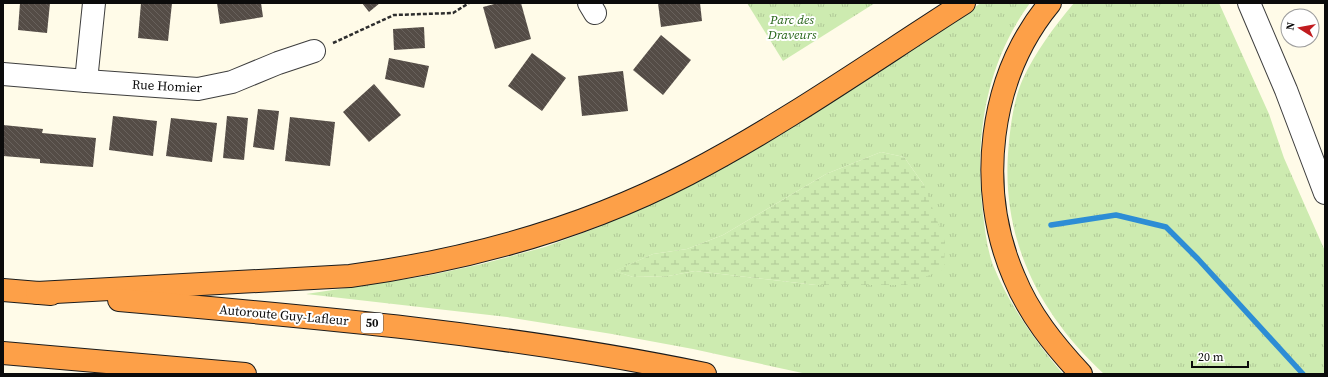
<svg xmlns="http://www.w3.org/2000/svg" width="1328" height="377" viewBox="0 0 1328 377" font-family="'Source Serif 4',serif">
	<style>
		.grass { fill: url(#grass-tufts); fill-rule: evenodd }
		.wetland { fill: url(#wetland-marsh) }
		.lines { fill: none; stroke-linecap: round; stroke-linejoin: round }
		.stream { stroke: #2d8dd5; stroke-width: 5.5 }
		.building { fill: url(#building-back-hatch) }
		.minor-casing { stroke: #3e3e3e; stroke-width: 24 }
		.tertiary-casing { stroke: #3e3e3e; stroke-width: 24 }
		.motorway-casing { stroke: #1c1c1c; stroke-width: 24 }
		.path { stroke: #2d2d2d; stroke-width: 2.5; stroke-dasharray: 4 2; stroke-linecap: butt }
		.minor { stroke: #fff; stroke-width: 22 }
		.tertiary { stroke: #fff; stroke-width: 22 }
		.motorway { stroke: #fda048; stroke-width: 22 }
		.labels { text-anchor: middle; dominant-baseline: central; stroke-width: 4; stroke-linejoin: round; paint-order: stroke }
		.shield { fill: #fff; stroke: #545454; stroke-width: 1 }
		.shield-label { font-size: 12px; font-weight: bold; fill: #0b0b0b }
		.park-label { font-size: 13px; font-style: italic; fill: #266518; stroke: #fff }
		.street-label { font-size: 13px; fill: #0b0b0b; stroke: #fff }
	</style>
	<defs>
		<pattern id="grass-tufts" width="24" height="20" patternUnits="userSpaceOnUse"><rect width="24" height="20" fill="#cdebb0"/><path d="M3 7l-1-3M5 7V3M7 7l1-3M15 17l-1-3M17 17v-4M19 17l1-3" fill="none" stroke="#afc896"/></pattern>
		<pattern id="wetland-marsh" width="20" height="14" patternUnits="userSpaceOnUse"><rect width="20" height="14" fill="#cdebb0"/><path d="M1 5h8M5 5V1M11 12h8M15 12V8" fill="none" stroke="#afc896"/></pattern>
		<pattern id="building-back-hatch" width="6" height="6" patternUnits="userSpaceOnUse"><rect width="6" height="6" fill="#544c46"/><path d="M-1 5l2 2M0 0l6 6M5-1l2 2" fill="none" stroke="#68615c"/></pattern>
	</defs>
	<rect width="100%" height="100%" fill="#fffbe8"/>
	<g class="grass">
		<path d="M747,3H875L783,61Z"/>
		<path d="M981,3H1030C985,64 974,140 983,214C985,230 987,249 993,265C1009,305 1035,341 1063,374H807L693,349L612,334L507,317L306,294L426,276L482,264L545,247L599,227L688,186L743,157ZM881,152L904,157L924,185L906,285H816L695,271L668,276L633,277L615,271L653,254L687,249L723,235L826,174Z"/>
		<path d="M1074,3H1219L1269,114L1284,158L1325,251V374H1104C1037,312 999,235 1009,142C1011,122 1014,100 1022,81C1035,52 1054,27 1074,3Z"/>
	</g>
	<path class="wetland" d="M881,152L904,157L924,185L945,242L944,269L906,285H816L695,271L668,276L633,277L614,271L653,254L687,249L723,235L826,174Z"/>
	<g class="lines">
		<path class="stream" d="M1051,225L1116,215L1166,227L1198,259L1303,374"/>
	</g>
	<g class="building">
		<path d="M20,3H50L47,33L18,30Z"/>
		<path d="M141,3H172L168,41L138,38Z"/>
		<path d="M217,3H261L263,17L220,24Z"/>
		<path d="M362,3H380L369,12Z"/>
		<path d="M498,3H521L531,39L495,49L483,7Z"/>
		<path d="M658,3H700L702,21L661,27Z"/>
		<path d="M424,27L425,48L394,50L393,29Z"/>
		<path d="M661,35L691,60L663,95L633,70Z"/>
		<path d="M532,53L566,78L542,111L508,86Z"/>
		<path d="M389,58L429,66L424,88L385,79Z"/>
		<path d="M623,71L628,111L582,116L578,76Z"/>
		<path d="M374,84L401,115L369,142L343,112Z"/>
		<path d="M258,109L279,111L274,150L253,147Z"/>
		<path d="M113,116L157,121L153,156L109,150Z"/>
		<path d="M227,116L248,118L244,160L223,158Z"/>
		<path d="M290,117L335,122L330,166L285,161Z"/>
		<path d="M171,118L217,123L212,162L166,156Z"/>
		<path d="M3,125L43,129L42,133L96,138L93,167L40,163V159L3,156Z"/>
	</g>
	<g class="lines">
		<defs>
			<g id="minor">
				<path d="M589,3L595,13"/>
				<path d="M3,74L86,81L94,3"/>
				<path d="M86,81L198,89L232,82L278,63L314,51"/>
			</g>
			<path id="tertiary" d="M1249,3L1286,90L1325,193"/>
			<g id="motorway">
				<path d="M1050,3C988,78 976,189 1014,277C1029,314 1054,345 1081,374"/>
				<path d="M3,290L51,294"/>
				<path d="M37,293L350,276C468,260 582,229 688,174C784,124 873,61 964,3"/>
				<path d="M119,300C316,317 511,334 705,374"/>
				<path d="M3,353L245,374"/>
			</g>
		</defs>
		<use href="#minor" class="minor-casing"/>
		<use href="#tertiary" class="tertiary-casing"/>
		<use href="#motorway" class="motorway-casing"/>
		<path class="path" d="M333,43L394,15L453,13L469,3"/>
		<use href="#minor" class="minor"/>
		<use href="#tertiary" class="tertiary"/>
		<use href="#motorway" class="motorway"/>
	</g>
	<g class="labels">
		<rect class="shield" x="361" y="313" width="22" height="20" rx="3"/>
		<g class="shield-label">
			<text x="372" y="323">50</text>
		</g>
		<g class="park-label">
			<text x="792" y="19">Parc des<tspan x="792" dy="15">Draveurs</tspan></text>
		</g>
		<g class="street-label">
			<text transform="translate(167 86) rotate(3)">Rue Homier</text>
			<text transform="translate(284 315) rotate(5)">Autoroute Guy-Lafleur</text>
		</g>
	</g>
	<rect width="1328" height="377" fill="none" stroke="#0b0b0b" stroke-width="8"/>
	<g transform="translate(1300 28) rotate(281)"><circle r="19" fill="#ffffff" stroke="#9d9d9d"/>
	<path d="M0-3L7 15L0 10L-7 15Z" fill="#c11c1f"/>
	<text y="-6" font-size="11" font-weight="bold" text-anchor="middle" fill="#0b0b0b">N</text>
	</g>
	<path d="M1192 361v6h56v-6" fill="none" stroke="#0b0b0b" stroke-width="2"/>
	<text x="1198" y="361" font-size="12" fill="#0b0b0b" stroke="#ffffff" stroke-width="3" paint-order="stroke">20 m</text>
</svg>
